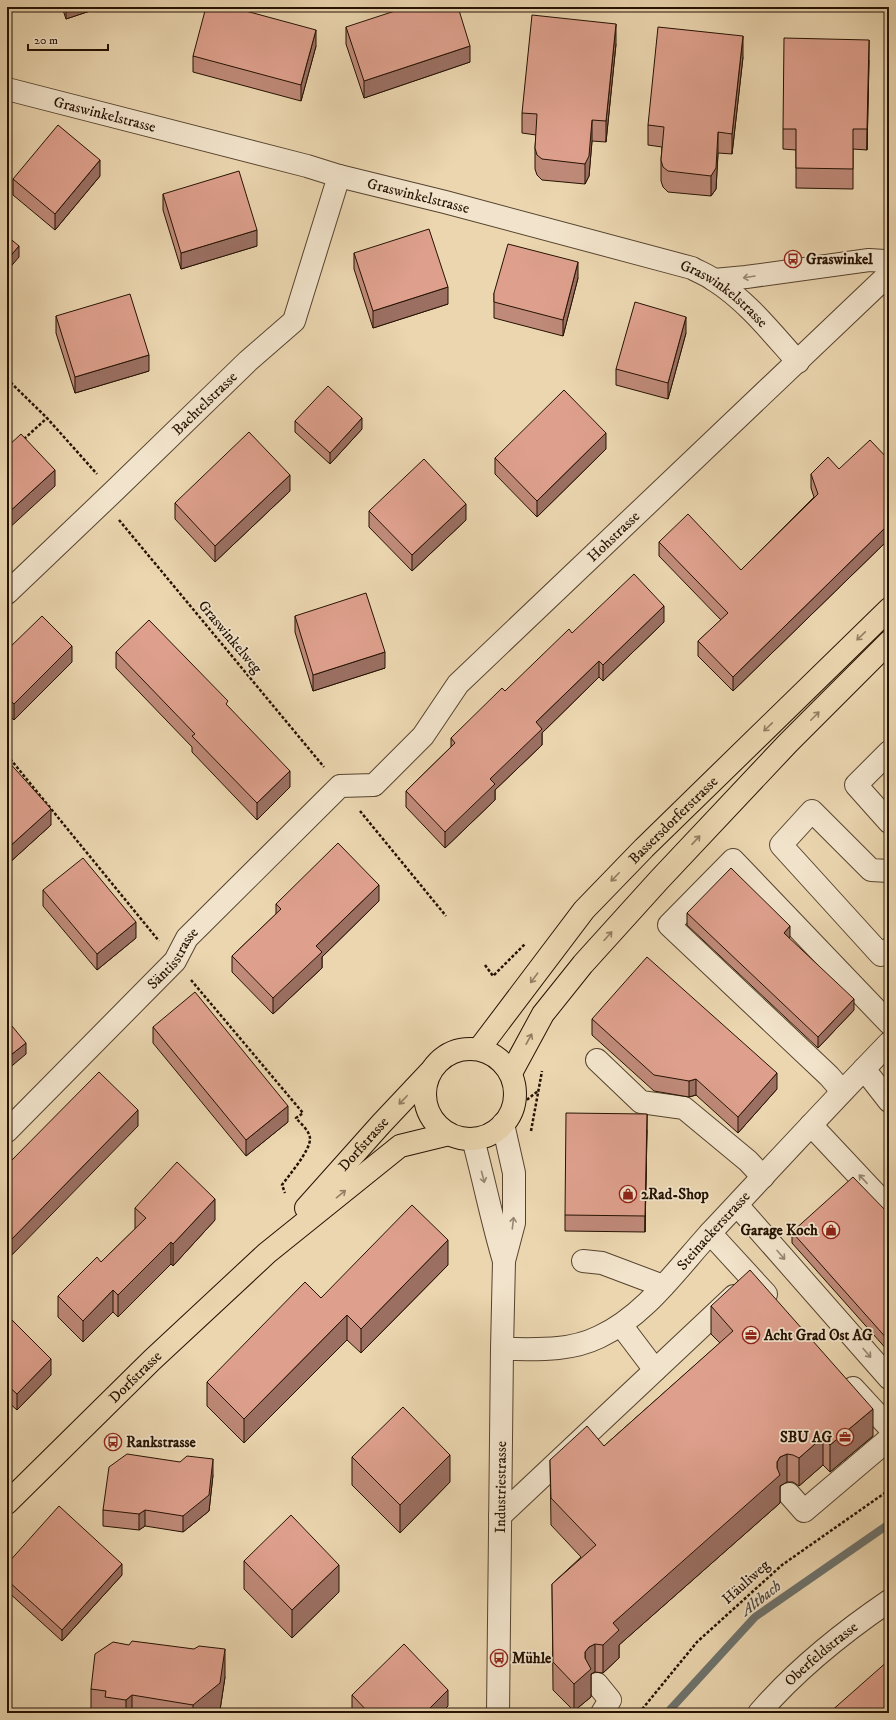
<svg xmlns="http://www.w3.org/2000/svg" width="896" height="1720" viewBox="0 0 896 1720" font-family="'IM FELL DW Pica',serif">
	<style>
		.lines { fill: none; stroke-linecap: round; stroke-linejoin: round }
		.stream { stroke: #6e746f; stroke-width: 8 }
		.minor-casing { stroke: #56432e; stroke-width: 24 }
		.major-casing { stroke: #251202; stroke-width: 24 }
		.path { stroke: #251202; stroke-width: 2.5; stroke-dasharray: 3 2; stroke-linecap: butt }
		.minor { stroke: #f2e4cc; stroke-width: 22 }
		.major { stroke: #ebd6b0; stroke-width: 22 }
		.wall { fill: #bf8a79; stroke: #251202 }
		.shaded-wall { fill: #9b7063; stroke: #251202 }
		.building { fill: #dea08d; stroke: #251202 }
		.oneway { stroke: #968671 }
		.oneway2 { stroke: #927e62 }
		.labels { text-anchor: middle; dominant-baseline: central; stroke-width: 3.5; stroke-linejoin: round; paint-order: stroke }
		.street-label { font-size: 15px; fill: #251202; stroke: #f2e4cc }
		.poi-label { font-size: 15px; font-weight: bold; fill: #251202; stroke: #f2e4cc; text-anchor: start }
		.water-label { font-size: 16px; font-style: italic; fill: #504b42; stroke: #f2e4cc }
	</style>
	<rect width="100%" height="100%" fill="#ebd6b0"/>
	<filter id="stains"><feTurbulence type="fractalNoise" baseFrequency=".005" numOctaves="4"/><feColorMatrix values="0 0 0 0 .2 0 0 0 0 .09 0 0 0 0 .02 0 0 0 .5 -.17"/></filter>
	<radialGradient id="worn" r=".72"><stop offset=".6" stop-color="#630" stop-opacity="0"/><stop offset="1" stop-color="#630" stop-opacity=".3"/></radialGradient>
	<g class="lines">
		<path class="stream" d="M667,1713L755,1617L889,1524"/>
		<defs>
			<g id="minor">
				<path id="s1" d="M7,89L307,166L339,176L445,202L692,268C699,272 707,275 714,280C747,301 772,333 798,362"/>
				<path d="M714,280L746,277L869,260L885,261L889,263"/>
				<path id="s2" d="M7,593L113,492L248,361L294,321L339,176"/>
				<path d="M889,752L856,785L889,822"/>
				<path d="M889,871L871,870L812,811L781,845L881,955L889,949"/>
				<path d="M597,1060L641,1102L684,1108L748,1161L763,1177"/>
				<path d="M864,1069L889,1101"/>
				<path d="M842,1091L829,1076L669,925L733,860L889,1023"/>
				<path d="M811,1125L889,1208"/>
				<path id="s3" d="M7,1131L175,961L187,938L340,786L374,785L423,736L458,684L889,274"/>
				<path d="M473,1139C484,1180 492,1221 504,1261"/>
				<path d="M737,1205L889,1378"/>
				<path d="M710,1233L766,1294"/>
				<path d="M583,1261L602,1263L663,1286"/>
				<path d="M621,1325L655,1370"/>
				<path id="s4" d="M502,1349C535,1349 568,1352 599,1337C646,1315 677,1269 711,1232C770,1169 829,1105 889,1043"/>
				<path d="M853,1388L889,1427"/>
				<path d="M789,1494L804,1511L889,1439"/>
				<path d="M500,1516L734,1296"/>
				<path d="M597,1684L610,1700L602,1713"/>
				<path id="s5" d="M498,1713L502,1349L504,1261L514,1223V1173L503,1124"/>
				<path id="s6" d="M759,1713C796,1670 842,1633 889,1601"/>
			</g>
			<g id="major">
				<circle cx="470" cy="1094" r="45"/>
				<path id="s7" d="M479,1049L584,910L644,848L889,609"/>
				<path d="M511,1073L543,1014L583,964L659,880L788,743L889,642"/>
				<path id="s8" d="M306,1208L381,1124L429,1073"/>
				<path id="s9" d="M7,1503L152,1360L267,1253L400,1146L449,1134"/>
			</g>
		</defs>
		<use href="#minor" class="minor-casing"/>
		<use href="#major" class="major-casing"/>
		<g class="path">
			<path d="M7,379L47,418L97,474"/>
			<path d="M24,439L47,418"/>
			<path d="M119,520L324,767"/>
			<path d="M7,755L159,941"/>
			<path d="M360,811L446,916"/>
			<path d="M485,965L493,976L525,944"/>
			<path d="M191,980L303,1113L296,1118C301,1124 310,1131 310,1139C310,1151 289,1175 282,1185L285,1193"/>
			<path d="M519,1106L538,1091"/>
			<path d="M531,1131L542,1071"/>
			<path d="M639,1713L697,1642L782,1565L889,1490"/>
		</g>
		<use href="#minor" class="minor"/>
		<use href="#major" class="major"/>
	</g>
	<g class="wall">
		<path d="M62,7H102L66,19Z"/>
		<path d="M346,27L470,62L364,98L346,44Z"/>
		<path d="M616,44L606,142L592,141L589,176L585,184L542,180L537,175L535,169V148L536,135L522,133V113Z"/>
		<path d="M316,46L301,101L193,72V56Z"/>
		<path d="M743,57L732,154L718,153L716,189L711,196L668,192L663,187L661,181V160L662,147L648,145V125Z"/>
		<path d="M869,60L867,150L853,149V189L796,188V150L783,149V129Z"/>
		<path d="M100,176L55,230L13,195V179Z"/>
		<path d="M163,194L257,246L181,269L163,210Z"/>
		<path d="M354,253L448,304L373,328L354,269Z"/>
		<path d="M578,278L563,336L494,318V293Z"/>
		<path d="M56,316L149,371L75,393L56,333Z"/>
		<path d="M686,333L668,399L616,385V369Z"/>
		<path d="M295,421L362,429L330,464L295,432Z"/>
		<path d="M606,449L537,517L495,474V458Z"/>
		<path d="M889,460V539L733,691L698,656V641L721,620L659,556V542L741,570L814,497L811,488V474Z"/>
		<path d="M290,491L215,562L175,519V503Z"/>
		<path d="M369,511L466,520L412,571L369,527Z"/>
		<path d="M295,616L385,668L313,691L295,632Z"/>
		<path d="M664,622L603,681L599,677L542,733V745L495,790V800L445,848L406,807V791L451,747V738L572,633Z"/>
		<path d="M7,650L72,662L14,720L7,714Z"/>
		<path d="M116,652L228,706L290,787L257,820L192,752V747L116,668Z"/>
		<path d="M7,760L51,825L8,864H7Z"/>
		<path d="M43,890L136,938L97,970L43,906Z"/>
		<path d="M379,901L322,957V968L273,1014L232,972V956L276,914V904Z"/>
		<path d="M687,913L790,937L789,938L854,1010L818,1048L687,925Z"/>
		<path d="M592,1019L777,1089L738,1133L696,1095L689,1097L654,1091L592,1035Z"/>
		<path d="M153,1027L288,1122L246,1156L153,1043Z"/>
		<path d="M647,1130L645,1232L565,1231V1215Z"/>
		<path d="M135,1208L215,1220L173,1266L171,1264L118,1317L113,1312L83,1342L58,1317V1296L101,1262L135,1229Z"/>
		<path d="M889,1214V1352L792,1243V1232Z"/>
		<path d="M448,1265L361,1353L347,1340L244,1443L207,1406V1382L321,1298Z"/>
		<path d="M711,1306L873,1436L830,1472L823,1465L799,1486L793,1482H787L780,1485V1503L619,1645V1658L603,1673L595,1672L591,1674V1697L574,1711L553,1690L552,1584L581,1557L551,1525L550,1460L604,1446L720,1343L711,1334Z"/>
		<path d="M7,1315L51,1375L17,1410L7,1401Z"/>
		<path d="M352,1457L450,1482L400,1533L352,1485Z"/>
		<path d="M213,1475L209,1511L183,1532L145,1526L139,1530L103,1526V1510Z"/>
		<path d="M244,1561L339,1592L292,1638L244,1589Z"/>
		<path d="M7,1564L122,1575L62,1641L7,1591Z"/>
		<path d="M225,1677L220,1710L217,1713H91V1689Z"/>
		<path d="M352,1695L448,1706L441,1713H353L352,1711Z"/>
	</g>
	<g class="shaded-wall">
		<path d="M7,7H11L7,20Z"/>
		<path d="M66,7H102L66,19Z"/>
		<path d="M616,24V44L606,142V121Z"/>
		<path d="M316,30V46L301,101V85Z"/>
		<path d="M743,36V57L732,154V134Z"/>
		<path d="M869,40V60L867,150V129Z"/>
		<path d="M470,46V62L364,98V81Z"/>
		<path d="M592,120V141L589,176L585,184V164Z"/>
		<path d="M718,132V153L716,189L711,196V176Z"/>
		<path d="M100,160V176L55,230V214Z"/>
		<path d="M257,230V246L181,269V253Z"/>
		<path d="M19,246V257L7,271V260Z"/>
		<path d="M578,262V278L563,336V320Z"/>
		<path d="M448,287V304L373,328V311Z"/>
		<path d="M686,317V333L668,399V383Z"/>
		<path d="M149,355V371L75,393V377Z"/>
		<path d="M362,418V429L330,464V453Z"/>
		<path d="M606,433V449L537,517V501Z"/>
		<path d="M55,470V486L7,530V514Z"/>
		<path d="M290,475V491L215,562V546Z"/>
		<path d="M466,504V520L412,571V555Z"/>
		<path d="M889,524V539L733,691V677Z"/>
		<path d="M664,606V622L603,681V665Z"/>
		<path d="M72,646V662L14,720V704Z"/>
		<path d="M385,652V668L313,691V675Z"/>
		<path d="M599,661V677L542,733V745L495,790V800L445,848V832L536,722Z"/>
		<path d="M290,771V787L257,820V803Z"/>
		<path d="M51,809V825L8,864V848Z"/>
		<path d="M379,885V901L322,957V968L273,1014V998L316,946Z"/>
		<path d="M136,922V938L97,970V954Z"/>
		<path d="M790,926V937L784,944V933Z"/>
		<path d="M854,999V1010L818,1048V1037Z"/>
		<path d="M26,1043V1054L7,1070V1058Z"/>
		<path d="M777,1073V1089L738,1133V1117Z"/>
		<path d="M696,1079V1095L689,1097V1081Z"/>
		<path d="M288,1106V1122L246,1156V1140Z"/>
		<path d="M138,1110V1126L7,1260V1244Z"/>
		<path d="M647,1114V1130L645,1232V1216Z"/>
		<path d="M215,1199V1220L173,1266V1244Z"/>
		<path d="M448,1240V1265L361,1353V1329Z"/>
		<path d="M171,1242V1264L118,1317V1295Z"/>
		<path d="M113,1290V1312L83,1342V1321Z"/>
		<path d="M347,1315V1340L244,1443V1419Z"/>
		<path d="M51,1359V1375L17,1410V1394Z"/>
		<path d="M873,1409V1436L830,1472V1445Z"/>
		<path d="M823,1437V1465L799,1486V1458Z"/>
		<path d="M787,1454V1482L780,1486V1503L619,1645V1658L603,1673V1645L613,1623L777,1468V1462L780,1457Z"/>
		<path d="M450,1455V1482L400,1533V1505Z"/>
		<path d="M213,1459V1475L209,1511L183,1532V1516Z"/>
		<path d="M145,1510V1526L139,1530V1514Z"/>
		<path d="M122,1564V1575L62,1641V1630Z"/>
		<path d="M339,1565V1592L292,1638V1610Z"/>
		<path d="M595,1644V1672L591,1674V1697L574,1711V1684L585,1658V1652L589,1647Z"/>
		<path d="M225,1649V1677L220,1710L217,1713H193V1705Z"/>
		<path d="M448,1690V1706L441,1713H425Z"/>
		<path d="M132,1695V1713H126V1700Z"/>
	</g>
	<g class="building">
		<path d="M206,7H231L316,30L301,85L193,56Z"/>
		<path d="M407,7H458L470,46L364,81L346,27Z"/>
		<path d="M532,15L616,24L606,121L592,120L589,156L585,164L542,159L537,155L535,148L537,114L522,113Z"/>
		<path d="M658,27L743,36L732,134L718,132L716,168L711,176L668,171L663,167L661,160L664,127L648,125Z"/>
		<path d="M784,38L869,40L867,129H853V169L796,168V129H783Z"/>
		<path d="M58,125L100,160L55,214L13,179Z"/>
		<path d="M239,171L257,230L181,253L163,194Z"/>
		<path d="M429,229L448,287L373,311L354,253Z"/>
		<path d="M7,236L19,246L7,260Z"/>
		<path d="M508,244L578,262L563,320L494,302V293Z"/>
		<path d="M130,294L149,355L75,377L56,316Z"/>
		<path d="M635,302L686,317L668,383L616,369Z"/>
		<path d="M328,386L362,418L330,453L295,421Z"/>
		<path d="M564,390L606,433L537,501L495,458Z"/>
		<path d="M249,432L290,475L215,546L175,503Z"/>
		<path d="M21,434L55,470L7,514V447Z"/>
		<path d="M870,440L889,460V524L733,677L698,641L728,613L659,542L688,514L741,570L818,494L811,474L828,457L839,469Z"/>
		<path d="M424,459L466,504L412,555L369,511Z"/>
		<path d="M634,574L664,606L603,665L599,661L536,722L542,729L490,779L495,784L445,832L406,791L455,743L451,738L502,688L505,691L569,629L572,633Z"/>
		<path d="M366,593L385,652L313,675L295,616Z"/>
		<path d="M42,616L72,646L14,704L7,697V650Z"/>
		<path d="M149,620L228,701L226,704L290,771L257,803L192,736L195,734L116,652Z"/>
		<path d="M7,760L51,809L8,848L7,847Z"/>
		<path d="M338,843L379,885L316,946L322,952L273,998L232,956L281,909L276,904Z"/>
		<path d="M83,858L136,922L97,954L43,890Z"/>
		<path d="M731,868L790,926L784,933L854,999L818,1037L687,913Z"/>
		<path d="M647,957L777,1073L738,1117L696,1079L689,1081L654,1075L592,1019Z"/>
		<path d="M195,992L288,1106L246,1140L153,1027Z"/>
		<path d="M7,1020L26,1043L7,1058Z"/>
		<path d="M99,1072L138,1110L7,1244V1165Z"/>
		<path d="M566,1113L647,1114L645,1216L565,1215Z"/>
		<path d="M177,1162L215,1199L173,1244L171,1242L118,1295L113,1290L83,1321L58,1296L97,1257L101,1262L146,1218L135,1208Z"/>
		<path d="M853,1177L889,1214V1341L792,1232Z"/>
		<path d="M412,1205L448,1240L361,1329L347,1315L244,1419L207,1382L305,1282L321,1298Z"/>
		<path d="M750,1270L873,1409L830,1445L823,1437L799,1458L793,1455L787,1454L780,1457L777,1462V1468L780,1475L613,1623L619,1630L603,1645L595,1644L589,1647L585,1652V1658L591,1669L574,1684L553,1662L552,1584L596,1545L551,1498L550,1460L587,1426L604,1446L733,1331L711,1306Z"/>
		<path d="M7,1315L51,1359L17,1394L7,1385Z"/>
		<path d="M403,1407L450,1455L400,1505L352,1457Z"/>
		<path d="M127,1454L180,1462L187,1456L213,1459L209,1495L183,1516L145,1510L139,1514L103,1510L109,1467Z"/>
		<path d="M59,1506L122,1564L62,1630L7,1580V1564Z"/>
		<path d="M291,1515L339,1565L292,1610L244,1561Z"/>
		<path d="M132,1641L194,1649L199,1646L225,1649L220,1683L193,1705L132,1695L126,1700L105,1697L106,1691L91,1689L95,1654L113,1642L129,1645Z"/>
		<path d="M404,1644L448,1690L425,1713H369L352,1695Z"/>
		<path d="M889,1660V1713H829Z"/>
	</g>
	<defs><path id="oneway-shaft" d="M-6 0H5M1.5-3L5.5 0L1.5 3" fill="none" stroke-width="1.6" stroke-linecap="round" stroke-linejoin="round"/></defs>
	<g class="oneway">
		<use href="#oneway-shaft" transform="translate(749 277) rotate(171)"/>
		<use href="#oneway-shaft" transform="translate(483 1177) rotate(75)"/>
		<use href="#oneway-shaft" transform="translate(863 1179) rotate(-133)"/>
		<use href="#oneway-shaft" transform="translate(513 1223) rotate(-83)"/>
		<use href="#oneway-shaft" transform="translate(781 1255) rotate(49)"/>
		<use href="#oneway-shaft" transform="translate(867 1353) rotate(49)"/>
	</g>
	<g class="oneway2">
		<use href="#oneway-shaft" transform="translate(861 636) rotate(136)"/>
		<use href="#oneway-shaft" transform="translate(815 716) rotate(-45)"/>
		<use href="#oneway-shaft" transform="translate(768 727) rotate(136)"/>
		<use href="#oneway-shaft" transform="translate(696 840) rotate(-47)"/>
		<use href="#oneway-shaft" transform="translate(615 877) rotate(134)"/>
		<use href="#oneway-shaft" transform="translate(608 936) rotate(-48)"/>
		<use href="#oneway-shaft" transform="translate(534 978) rotate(127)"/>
		<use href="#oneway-shaft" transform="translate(529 1039) rotate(-61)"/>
		<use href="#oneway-shaft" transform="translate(403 1100) rotate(134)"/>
		<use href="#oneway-shaft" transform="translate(341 1194) rotate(-39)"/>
	</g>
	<defs>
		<symbol id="bus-ring" viewBox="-11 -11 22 22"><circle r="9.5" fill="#f2e4cc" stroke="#8f2418" stroke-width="1.5"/><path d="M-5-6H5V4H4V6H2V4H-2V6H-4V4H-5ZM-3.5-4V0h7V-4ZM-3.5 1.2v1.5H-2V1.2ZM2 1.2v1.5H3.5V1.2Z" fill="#8f2418"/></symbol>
		<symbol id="shop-ring" viewBox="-11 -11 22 22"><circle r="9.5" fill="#f2e4cc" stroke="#8f2418" stroke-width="1.5"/><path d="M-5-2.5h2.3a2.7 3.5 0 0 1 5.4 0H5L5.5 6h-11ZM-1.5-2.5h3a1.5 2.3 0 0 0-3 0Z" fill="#8f2418"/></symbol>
		<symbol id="office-ring" viewBox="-11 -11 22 22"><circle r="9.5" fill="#f2e4cc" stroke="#8f2418" stroke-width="1.5"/><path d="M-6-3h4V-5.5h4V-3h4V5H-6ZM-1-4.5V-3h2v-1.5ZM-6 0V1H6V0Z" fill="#8f2418"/></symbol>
	</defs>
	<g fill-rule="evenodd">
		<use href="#bus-ring" x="783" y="249" width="20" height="20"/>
		<use href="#shop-ring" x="618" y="1184" width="20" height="20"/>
		<use href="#shop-ring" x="821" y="1220" width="20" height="20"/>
		<use href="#office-ring" x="741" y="1325" width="20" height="20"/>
		<use href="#office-ring" x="835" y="1427" width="20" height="20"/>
		<use href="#bus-ring" x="103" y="1432" width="20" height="20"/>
		<use href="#bus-ring" x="489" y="1648" width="20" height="20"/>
	</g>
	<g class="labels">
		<g class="street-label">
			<text stroke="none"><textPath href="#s1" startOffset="101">Graswinkelstrasse</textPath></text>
			<text stroke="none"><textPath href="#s1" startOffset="425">Graswinkelstrasse</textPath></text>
			<text stroke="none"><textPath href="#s1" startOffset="749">Graswinkelstrasse</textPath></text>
			<text stroke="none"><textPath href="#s2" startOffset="274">Bachtelstrasse</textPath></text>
			<text stroke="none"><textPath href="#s3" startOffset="861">Hohstrasse</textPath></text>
			<text transform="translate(230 637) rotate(50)">Graswinkelweg</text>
			<text stroke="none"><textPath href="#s7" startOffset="301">Bassersdorferstrasse</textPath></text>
			<text stroke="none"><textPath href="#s3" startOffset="240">Säntisstrasse</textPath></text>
			<text stroke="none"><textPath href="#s8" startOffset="86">Dorfstrasse</textPath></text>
			<text stroke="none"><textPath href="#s4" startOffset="256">Steinackerstrasse</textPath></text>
			<text stroke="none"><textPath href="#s9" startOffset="180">Dorfstrasse</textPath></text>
			<text stroke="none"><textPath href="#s5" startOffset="226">Industriestrasse</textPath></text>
			<text transform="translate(746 1582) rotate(-42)">Häuliweg</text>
			<text stroke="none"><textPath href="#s6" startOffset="86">Oberfeldstrasse</textPath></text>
		</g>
		<g class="poi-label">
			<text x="806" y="259">Graswinkel</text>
			<text x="641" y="1194">2Rad-Shop</text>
			<text x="818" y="1230" text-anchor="end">Garage Koch</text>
			<text x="764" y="1335">Acht Grad Ost AG</text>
			<text x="832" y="1437" text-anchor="end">SBU AG</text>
			<text x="126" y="1442">Rankstrasse</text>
			<text x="512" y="1658">Mühle</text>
		</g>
		<g class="water-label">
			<text transform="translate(761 1598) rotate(-38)">Altbach</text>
		</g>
	</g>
	<rect width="896" height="1720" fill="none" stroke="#ebd6b0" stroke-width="24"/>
	<rect x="8" y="8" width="880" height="1704" fill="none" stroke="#251202" stroke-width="2"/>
	<rect x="12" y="12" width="872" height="1696" fill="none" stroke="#251202"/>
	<path d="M28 44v6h80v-6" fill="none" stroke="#251202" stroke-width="2"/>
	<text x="34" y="44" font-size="12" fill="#251202" stroke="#f2e4cc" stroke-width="3" paint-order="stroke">20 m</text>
	<rect width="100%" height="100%" filter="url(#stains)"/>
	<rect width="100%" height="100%" fill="url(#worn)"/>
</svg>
